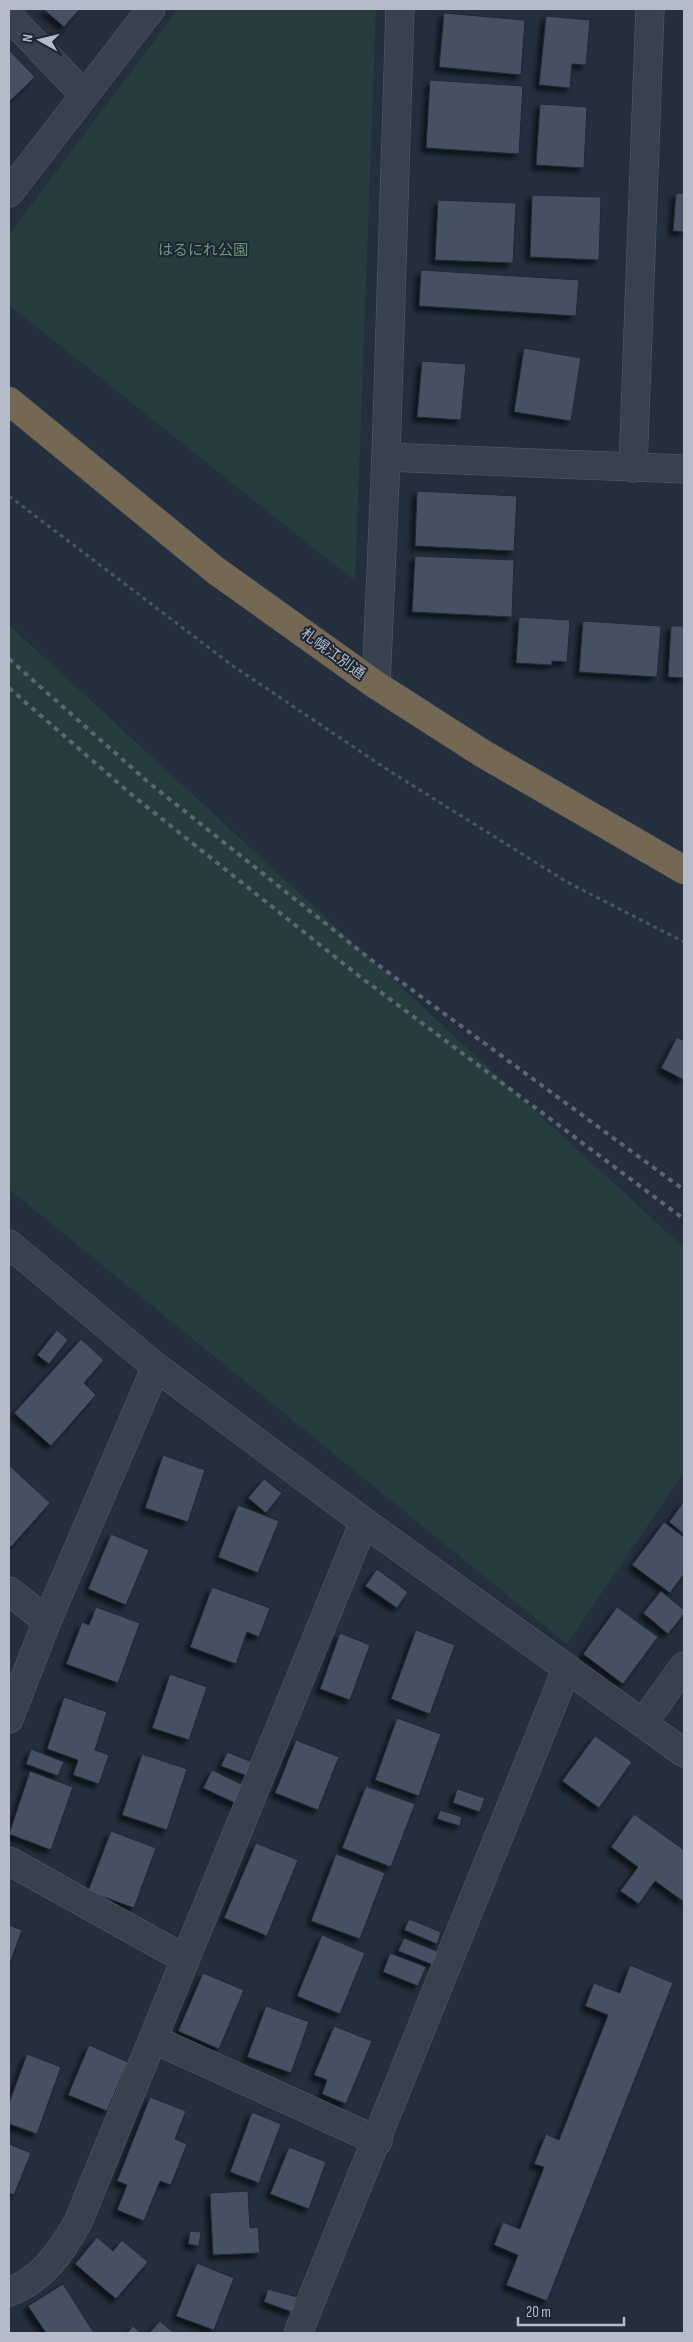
<svg xmlns="http://www.w3.org/2000/svg" width="693" height="2342" viewBox="0 0 693 2342" font-family="'Sofia Sans Condensed','Noto Sans JP',sans-serif">
	<style>
		.green { fill: #263c3f }
		.building { fill: #455162; stroke: #1f2835; filter: url(#shadow) }
		.lines { fill: none; stroke-linecap: round; stroke-linejoin: round }
		.minor-casing { stroke: #565f6c; stroke-width: 29 }
		.highway-casing { stroke: #434c59; stroke-width: 29 }
		.path { stroke: #44595c; stroke-width: 3; stroke-dasharray: 4 4; stroke-linecap: butt }
		.minor { stroke: #38414e; stroke-width: 28 }
		.highway { stroke: #746855; stroke-width: 28 }
		.rail { stroke: #5a6575; stroke-width: 4; stroke-dasharray: 5 5; stroke-linecap: butt }
		.labels { text-anchor: middle; dominant-baseline: central; stroke-width: 4; stroke-linejoin: round; paint-order: stroke }
		.park-label { font-size: 15px; fill: #6b9a76; stroke: #1d2633 }
		.street-label { font-size: 15px; fill: #b4bcc9; stroke: #1d2633 }
	</style>
	<defs>
		<filter id="shadow"><feDropShadow dx="-4.5" dy="4.5" stdDeviation="2.5" flood-color="#0009"/></filter>
	</defs>
	<rect width="100%" height="100%" fill="#242f3e"/>
	<g class="green">
		<path d="M178,9H376L355,581L9,305V235Z"/>
		<path d="M9,625L684,1248V1472L567,1644L9,1189Z"/>
	</g>
	<g class="building">
		<path d="M43,9H80L64,27Z"/>
		<path d="M444,13L525,20L521,75L439,67Z"/>
		<path d="M546,16L590,20L586,65L572,64L570,88L539,85Z"/>
		<path d="M9,50L35,77L9,102Z"/>
		<path d="M430,80L523,86L519,154L426,148Z"/>
		<path d="M540,104L587,107L584,168L536,165Z"/>
		<path d="M676,193H684V232L673,231Z"/>
		<path d="M532,195L601,197L599,260L530,257Z"/>
		<path d="M438,200L516,203L513,263L435,260Z"/>
		<path d="M421,270L579,280L576,316L419,306Z"/>
		<path d="M524,348L581,358L571,421L514,412Z"/>
		<path d="M422,361L466,364L461,420L417,417Z"/>
		<path d="M417,491L517,496L514,551L415,546Z"/>
		<path d="M415,556L514,560L512,617L412,612Z"/>
		<path d="M519,617L570,620L567,662L552,661V665L516,663Z"/>
		<path d="M583,621L661,626L657,677L579,672Z"/>
		<path d="M671,626H684V678L668,677Z"/>
		<path d="M677,1037L684,1041V1080L661,1068Z"/>
		<path d="M57,1330L68,1340L49,1364L37,1355Z"/>
		<path d="M81,1339L104,1360L84,1383L96,1395L51,1446L14,1413Z"/>
		<path d="M163,1455L205,1470L188,1522L145,1508Z"/>
		<path d="M9,1465L50,1503L11,1547L9,1545Z"/>
		<path d="M264,1479L282,1493L266,1513L248,1498Z"/>
		<path d="M684,1501V1534L669,1522Z"/>
		<path d="M238,1505L279,1521L258,1573L218,1557Z"/>
		<path d="M664,1522L684,1537V1574L670,1593L632,1565Z"/>
		<path d="M111,1534L149,1550L126,1605L88,1589Z"/>
		<path d="M377,1569L408,1592L397,1608L365,1586Z"/>
		<path d="M212,1587L270,1608L259,1637L247,1632L236,1664L190,1647Z"/>
		<path d="M661,1591L684,1610V1614L668,1634L643,1613Z"/>
		<path d="M96,1607L140,1623L118,1683L66,1664L82,1622L89,1625Z"/>
		<path d="M617,1607L658,1637L623,1684L583,1654Z"/>
		<path d="M416,1630L455,1645L430,1714L391,1699Z"/>
		<path d="M340,1633L370,1645L350,1700L320,1689Z"/>
		<path d="M170,1674L207,1687L189,1740L152,1728Z"/>
		<path d="M64,1697L107,1712L95,1750L109,1755L99,1784L73,1775L78,1760L47,1749Z"/>
		<path d="M397,1718L441,1734L419,1796L375,1780Z"/>
		<path d="M595,1736L632,1762L599,1808L562,1781Z"/>
		<path d="M296,1740L339,1757L318,1810L275,1793Z"/>
		<path d="M31,1749L64,1762L58,1776L26,1764Z"/>
		<path d="M227,1752L252,1762L247,1776L221,1766Z"/>
		<path d="M142,1754L187,1769L167,1830L122,1815Z"/>
		<path d="M212,1770L245,1786L237,1804L203,1788Z"/>
		<path d="M30,1771L73,1787L51,1850L9,1834Z"/>
		<path d="M366,1786L415,1804L391,1867L342,1848Z"/>
		<path d="M457,1789L485,1798L480,1812L453,1803Z"/>
		<path d="M440,1810L462,1817L460,1826L437,1819Z"/>
		<path d="M634,1814L684,1850V1902L655,1881L639,1904L620,1891L638,1867L611,1847Z"/>
		<path d="M111,1831L156,1848L134,1908L88,1891Z"/>
		<path d="M256,1843L298,1860L267,1936L224,1918Z"/>
		<path d="M336,1854L385,1873L360,1939L311,1921Z"/>
		<path d="M409,1919L441,1932L437,1944L404,1930Z"/>
		<path d="M9,1925L22,1930L9,1966Z"/>
		<path d="M322,1935L365,1953L340,2014L297,1996Z"/>
		<path d="M404,1938L439,1952L433,1965L398,1951Z"/>
		<path d="M390,1953L426,1967L418,1986L383,1972Z"/>
		<path d="M630,1965L673,1983L547,2301L506,2285L518,2255L494,2245L503,2222L520,2229L544,2167L534,2164L546,2134L559,2140L608,2015L585,2006L594,1983L620,1993Z"/>
		<path d="M203,1973L244,1990L219,2049L178,2031Z"/>
		<path d="M266,2006L309,2022L291,2073L247,2057Z"/>
		<path d="M334,2026L372,2041L346,2104L322,2094L327,2080L314,2075Z"/>
		<path d="M89,2045L128,2062L107,2111L68,2095Z"/>
		<path d="M27,2054L61,2067L37,2134L9,2124V2103Z"/>
		<path d="M150,2097L186,2111L175,2139L187,2144L171,2185L160,2181L144,2221L117,2210L127,2185L117,2181Z"/>
		<path d="M252,2112L281,2124L259,2183L230,2172Z"/>
		<path d="M9,2144L31,2153L14,2195L9,2193Z"/>
		<path d="M289,2147L326,2162L309,2209L270,2194Z"/>
		<path d="M248,2191L250,2228L258,2227L260,2253L213,2255L210,2193Z"/>
		<path d="M190,2231L201,2232L199,2246L188,2244Z"/>
		<path d="M97,2237L113,2251L122,2240L148,2262L116,2299L75,2264Z"/>
		<path d="M197,2263L234,2278L214,2330L176,2316Z"/>
		<path d="M63,2284L94,2333H46L28,2306Z"/>
		<path d="M268,2289L297,2297L292,2312L264,2302Z"/>
		<path d="M160,2321L174,2333H149Z"/>
		<path d="M133,2326L141,2333H127Z"/>
	</g>
	<g class="lines">
		<defs>
			<g id="minor">
				<path d="M9,16L84,95"/>
				<path d="M9,193L151,9"/>
				<path d="M386,457L684,469"/>
				<path d="M633,468L650,9"/>
				<path d="M376,685L386,457L400,9"/>
				<path d="M9,1244L156,1367L364,1522L684,1753"/>
				<path d="M9,1591L47,1621"/>
				<path d="M9,1719L47,1621L156,1367"/>
				<path d="M643,1723L684,1666"/>
				<path d="M9,1861L185,1959"/>
				<path d="M153,2039L378,2141"/>
				<path d="M9,2292C42,2280 61,2252 78,2222L364,1522"/>
				<path d="M298,2333L567,1668"/>
			</g>
			<path id="highway" d="M9,401L215,570L376,685L482,753L684,870"/>
		</defs>
		<use href="#minor" class="minor-casing"/>
		<use href="#highway" class="highway-casing"/>
		<path class="path" d="M9,496L233,666L391,772L567,882L684,942"/>
		<use href="#minor" class="minor"/>
		<use href="#highway" class="highway"/>
		<g class="rail">
			<path d="M9,659L148,782L370,959L684,1190"/>
			<path d="M9,688L132,795L359,976L684,1219"/>
		</g>
	</g>
	<g class="labels">
		<g class="park-label">
			<text x="203" y="250">はるにれ公園</text>
		</g>
		<g class="street-label">
			<text transform="translate(333 654) rotate(36)">札幌江別通</text>
		</g>
	</g>
	<rect width="693" height="2342" fill="none" stroke="#b4bcc9" stroke-width="20"/>
	<g transform="translate(40 40) rotate(278)" stroke="#1d2633" stroke-width="4" paint-order="stroke">
	<path d="M0-4L9 19L0 12L-9 19Z" fill="#b4bcc9"/>
	<text y="-8" font-size="14" font-weight="bold" text-anchor="middle" fill="#b4bcc9">N</text>
	</g>
	<path d="M518 2317v8h106v-8" fill="none" stroke="#b4bcc9" stroke-width="2.5"/>
	<text x="526" y="2317" font-size="15" fill="#b4bcc9" stroke="#1d2633" stroke-width="4" paint-order="stroke">20 m</text>
</svg>
